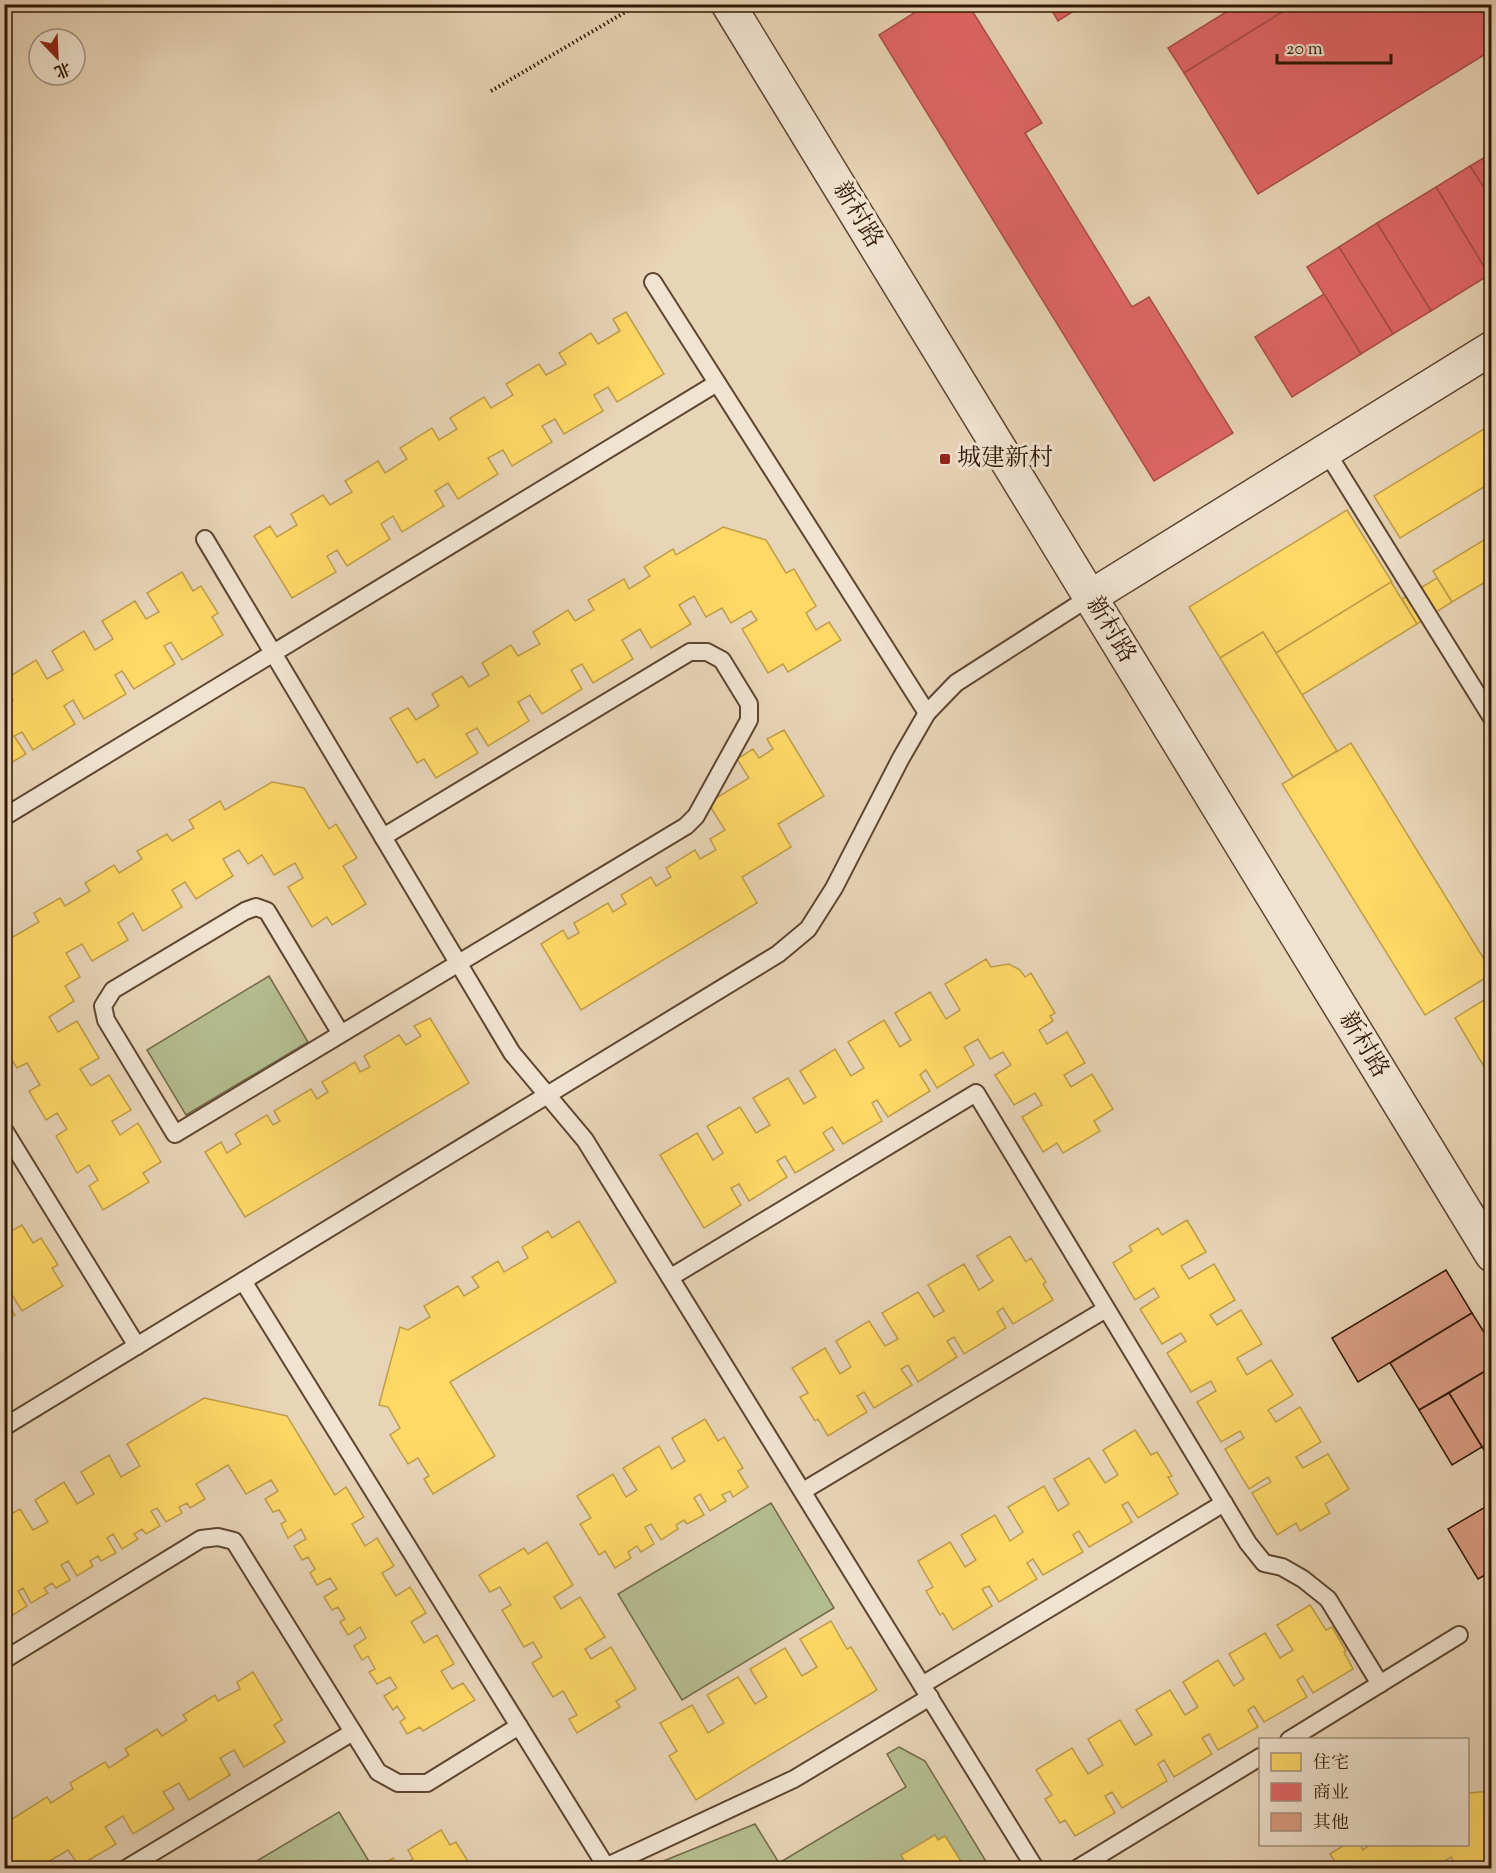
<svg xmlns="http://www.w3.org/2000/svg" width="1496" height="1873" viewBox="0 0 1496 1873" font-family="'Sorts Mill Goudy','Noto Serif SC',serif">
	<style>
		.green { fill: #b4bd90; stroke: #726a4a; stroke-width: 1.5 }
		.homes { fill: #ffd966; stroke: #c19f48; stroke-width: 1.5 }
		.shops { fill: #e06666; stroke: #ab4e48; stroke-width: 1.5 }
		.building { fill: #da9d83; stroke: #301703; stroke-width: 1.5 }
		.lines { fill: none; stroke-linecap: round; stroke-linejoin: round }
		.service-casing { stroke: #5e4630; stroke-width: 20 }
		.minor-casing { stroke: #5e4630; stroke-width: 36 }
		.tertiary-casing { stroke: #5e4630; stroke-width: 36 }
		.path { stroke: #301703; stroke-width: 4; stroke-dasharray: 1.5 3; stroke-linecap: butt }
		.service { stroke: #f0e3d0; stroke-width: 16 }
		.minor { stroke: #f0e3d0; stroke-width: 33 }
		.tertiary { stroke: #f0e3d0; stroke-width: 33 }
		.poi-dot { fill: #8f2418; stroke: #f0e3d0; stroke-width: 2 }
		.labels { text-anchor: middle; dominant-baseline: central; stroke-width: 6; stroke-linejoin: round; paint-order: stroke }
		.street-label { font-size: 24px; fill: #301703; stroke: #f0e3d0 }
		.poi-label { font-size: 24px; fill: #301703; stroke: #f0e3d0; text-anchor: start }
	</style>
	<rect width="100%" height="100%" fill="#e8d4b7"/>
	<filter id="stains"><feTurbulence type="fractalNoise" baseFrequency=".00333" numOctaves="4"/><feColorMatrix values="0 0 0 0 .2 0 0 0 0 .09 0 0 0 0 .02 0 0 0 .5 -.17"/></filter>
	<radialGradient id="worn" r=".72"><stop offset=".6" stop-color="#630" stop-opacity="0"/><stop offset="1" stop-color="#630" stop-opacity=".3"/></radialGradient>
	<g class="green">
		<path d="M269,976L308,1042L186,1115L147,1050Z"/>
		<path d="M771,1503L834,1608L682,1700L618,1594Z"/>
		<path d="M899,1747L925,1761L990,1868H965L945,1836L938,1840L935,1835L902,1855L904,1860L895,1866L896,1868H885L884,1867L881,1868H646L755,1824L779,1863L906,1787L887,1754Z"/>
		<path d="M339,1812L370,1863L361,1868H245Z"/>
	</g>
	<g class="homes">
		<path d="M626,312L664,374L617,402L608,387L594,395L603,411L564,434L555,419L542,426L552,442L512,466L503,450L488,458L498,474L458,499L448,483L435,491L444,506L402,532L393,516L381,524L390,539L347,566L337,550L327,556L336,572L292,598L254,536L270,526L277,537L297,525L291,514L323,495L330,505L352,492L345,481L378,461L385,473L407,459L400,448L432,428L439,440L457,429L450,418L484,397L491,408L513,395L506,384L539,364L546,375L566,364L559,353L591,333L598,344L620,331L613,319Z"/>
		<path d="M1492,424V482L1400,538L1374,496Z"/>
		<path d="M1347,510L1392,582L1276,653L1263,632L1220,658L1189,607Z"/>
		<path d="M723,527L766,540L786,573L794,569L816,606L806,613L816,630L829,622L841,640L788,672L783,664L768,673L742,629L757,620L751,611L731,623L722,608L706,617L694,596L679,605L691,624L651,648L640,629L622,640L633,659L593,683L582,664L571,670L582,689L542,714L530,695L518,702L529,721L488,746L477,728L466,734L478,753L436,778L424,759L417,763L390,718L408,708L416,720L439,706L432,694L462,676L469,687L489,675L482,663L511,645L518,656L540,644L533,632L568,610L575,621L594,610L588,600L624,579L629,589L650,576L644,567L673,549L676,555Z"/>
		<path d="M1492,535V578L1452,602L1433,571Z"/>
		<path d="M182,572L193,591L201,586L218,613L212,617L223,635L182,660L171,642L164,646L175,664L134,689L122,671L115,675L126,694L84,719L73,700L64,706L75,724L33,750L22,732L14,736L26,754L4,767V705L13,700L4,685V680L36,660L47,679L63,670L52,651L84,631L95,650L113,639L102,621L135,601L146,619L159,612L147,593Z"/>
		<path d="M1437,578L1452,602L1417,624L1402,599Z"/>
		<path d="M1391,582L1417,624L1302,695L1276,653Z"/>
		<path d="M1263,632L1337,751L1293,777L1220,658Z"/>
		<path d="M784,730L824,796L778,824L791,847L742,877L757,903L581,1010L541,944L563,930L568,939L579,933L574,923L608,903L613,912L626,904L621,895L651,877L656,886L671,877L666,868L695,850L700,859L716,850L710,839L725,830L708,803L749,778L737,759L753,749L759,758L773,749L767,739Z"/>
		<path d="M1351,743L1492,972V974L1425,1015L1282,784Z"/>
		<path d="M272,782L304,788L329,829L336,824L357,858L343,866L366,904L332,925L327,917L312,927L288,887L303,878L295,863L274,875L262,855L248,864L239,850L223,859L233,876L196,899L185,882L172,890L182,907L143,931L133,913L118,923L128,940L92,961L82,944L66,953L80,977L65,986L74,1001L49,1017L58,1032L77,1021L99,1058L80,1069L91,1086L109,1075L131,1110L112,1121L120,1135L138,1123L161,1162L143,1173L149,1182L103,1210L89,1186L98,1180L89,1165L77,1173L56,1136L67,1129L57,1113L46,1120L29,1091L40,1085L27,1063L17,1068L4,1048V942L39,922L34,913L60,898L65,906L90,891L85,883L114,865L119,873L142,859L137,851L167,834L172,841L194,828L189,820L220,801L225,810Z"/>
		<path d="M986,959L991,967L1009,964L1020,970L1025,977L1031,973L1055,1013L1050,1016L1053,1021L1039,1030L1047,1044L1067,1032L1085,1063L1064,1075L1071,1087L1092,1074L1113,1109L1094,1121L1100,1131L1063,1153L1057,1143L1043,1152L1022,1117L1042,1105L1035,1093L1014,1105L995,1075L1011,1065L1003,1052L990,1059L978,1039L964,1047L974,1065L937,1088L926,1070L920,1075L930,1091L888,1117L877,1100L872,1103L882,1121L843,1144L832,1127L823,1133L834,1150L795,1173L785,1156L777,1161L787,1177L749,1201L739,1184L731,1188L741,1205L704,1228L660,1155L697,1133L713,1160L723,1153L707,1126L740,1107L756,1133L770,1125L753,1098L788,1078L804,1104L816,1097L800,1071L835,1049L851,1076L864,1068L848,1042L884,1020L900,1047L911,1040L895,1013L930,992L946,1019L960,1010L945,984Z"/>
		<path d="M1492,995V1067L1486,1070L1455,1018Z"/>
		<path d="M430,1018L469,1083L245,1217L205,1152L221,1142L227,1153L241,1144L235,1134L267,1115L273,1125L280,1121L274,1111L311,1089L317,1099L328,1092L322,1082L355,1062L360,1072L370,1067L364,1056L399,1035L406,1045L421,1036L414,1026Z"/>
		<path d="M1187,1220L1206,1252L1181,1266L1189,1279L1214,1264L1235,1300L1210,1315L1217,1325L1241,1310L1262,1344L1237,1358L1247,1375L1271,1360L1293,1395L1268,1410L1276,1422L1300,1407L1321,1442L1296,1457L1303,1468L1328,1454L1349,1489L1325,1504L1330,1513L1300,1531L1296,1523L1277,1535L1252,1493L1271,1482L1268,1477L1249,1489L1225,1449L1244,1438L1240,1431L1221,1442L1197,1402L1216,1391L1211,1381L1191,1392L1167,1353L1186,1341L1181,1333L1162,1344L1140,1309L1159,1297L1154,1288L1135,1300L1113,1263L1132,1251L1129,1246L1158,1228L1162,1235Z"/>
		<path d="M579,1221L616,1282L450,1382L495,1456L433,1494L424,1479L429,1476L418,1458L408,1464L390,1435L400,1428L388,1407L379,1405L400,1327L408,1330L430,1317L424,1306L458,1286L464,1296L479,1287L472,1277L498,1261L504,1272L528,1258L522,1247L548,1231L552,1238Z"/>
		<path d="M22,1225L33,1243L41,1238L58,1265L52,1268L63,1286L22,1311L11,1293L4,1297V1235Z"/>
		<path d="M1010,1236L1026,1262L1031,1258L1046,1282L1043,1284L1053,1300L1013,1324L1003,1308L997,1312L1006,1328L964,1354L954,1337L947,1341L957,1357L918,1382L908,1365L901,1369L912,1385L874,1408L864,1392L857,1396L867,1412L828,1436L818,1419L815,1421L800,1397L808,1393L792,1368L825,1348L840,1374L851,1367L836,1341L869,1321L885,1346L898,1339L882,1313L918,1292L934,1317L944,1311L928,1285L964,1264L979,1290L993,1281L977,1256Z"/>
		<path d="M4,1298L15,1315L4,1321Z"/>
		<path d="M204,1398L287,1416L335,1495L346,1487L364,1517L352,1524L365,1546L377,1538L394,1566L382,1573L396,1596L410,1587L426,1613L411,1622L424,1643L437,1635L454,1664L441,1671L452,1689L463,1683L475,1700L423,1731L420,1727L407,1734L400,1722L405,1718L397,1706L393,1710L384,1696L397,1688L390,1677L377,1684L369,1672L375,1669L368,1656L362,1660L354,1646L366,1638L360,1627L348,1635L340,1622L345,1619L338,1607L332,1610L324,1597L337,1589L330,1578L317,1585L310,1573L315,1569L308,1557L302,1560L294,1546L306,1539L301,1529L288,1538L281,1524L286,1521L279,1510L273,1512L265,1499L278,1491L271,1480L246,1494L228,1465L196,1484L205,1499L190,1508L187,1503L179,1507L182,1513L166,1522L157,1508L151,1511L160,1526L146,1534L142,1529L134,1534L138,1539L122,1549L113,1534L107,1538L116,1553L101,1561L98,1556L90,1561L93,1566L77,1576L68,1561L61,1565L70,1580L56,1588L52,1583L44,1588L48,1593L31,1603L23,1588L18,1591L27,1606L13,1615L9,1609L4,1612V1518L20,1509L33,1530L48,1522L35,1500L64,1482L77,1504L94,1494L81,1472L109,1455L121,1477L140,1466L127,1444Z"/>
		<path d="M705,1419L718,1441L724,1437L743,1468L738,1471L748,1487L733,1497L730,1491L722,1495L726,1501L710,1511L700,1494L694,1498L704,1515L687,1524L684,1520L676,1525L678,1529L661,1540L651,1524L645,1527L654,1544L641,1552L637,1546L628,1552L631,1558L615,1568L605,1551L599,1555L580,1524L591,1518L577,1496L613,1474L626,1497L637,1490L623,1468L659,1446L672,1469L685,1461L672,1438Z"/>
		<path d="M1135,1430L1151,1455L1157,1452L1172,1476L1168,1477L1178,1494L1138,1518L1128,1502L1122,1505L1132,1522L1089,1547L1079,1531L1073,1535L1083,1552L1043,1575L1033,1559L1027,1563L1037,1579L999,1602L989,1586L982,1589L992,1606L953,1630L943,1613L940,1615L926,1591L933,1587L918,1561L950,1542L965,1567L976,1560L961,1535L995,1515L1010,1541L1023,1532L1008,1507L1044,1486L1058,1511L1069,1504L1054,1479L1089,1458L1105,1483L1118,1475L1103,1450Z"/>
		<path d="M547,1542L573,1585L554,1597L561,1609L580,1597L605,1637L585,1649L591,1659L611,1647L636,1689L616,1701L620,1707L577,1733L569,1719L577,1715L563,1691L553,1697L532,1663L542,1657L533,1642L524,1647L502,1610L511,1605L500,1587L490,1592L479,1575L524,1548L528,1554Z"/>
		<path d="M1310,1605L1326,1630L1332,1627L1346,1651L1344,1652L1353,1669L1313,1693L1303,1676L1297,1680L1307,1697L1264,1722L1254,1706L1248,1710L1258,1727L1218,1750L1209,1734L1202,1738L1212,1754L1174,1777L1164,1760L1158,1764L1167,1781L1122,1808L1112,1792L1105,1796L1115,1813L1075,1836L1065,1820L1060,1823L1045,1799L1052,1795L1036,1770L1072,1748L1088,1774L1103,1765L1088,1739L1120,1720L1135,1745L1152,1735L1136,1710L1170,1690L1185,1715L1198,1707L1183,1682L1218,1660L1234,1686L1244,1679L1229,1654L1265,1633L1280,1658L1293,1650L1277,1625Z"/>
		<path d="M831,1621L847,1649L851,1647L877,1690L696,1800L669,1756L677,1751L660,1723L692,1705L708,1733L724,1723L707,1695L738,1677L755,1704L767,1697L750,1669L785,1648L802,1676L817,1667L800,1639Z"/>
		<path d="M253,1672L282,1720L274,1725L285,1742L244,1767L234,1750L220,1758L230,1775L189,1800L179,1783L163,1792L174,1809L133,1834L123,1816L105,1827L116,1844L79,1866L68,1850L51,1860L56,1868H4V1830L12,1826L9,1821L47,1797L51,1803L73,1789L70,1783L105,1762L109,1768L129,1755L125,1749L157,1729L162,1736L187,1720L183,1715L215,1695L218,1701L240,1689L237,1682Z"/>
		<path d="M1492,1791V1863L1480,1862L1468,1868H1458L1451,1857L1445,1861L1450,1868H1332L1337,1865L1330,1854L1346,1844H1360L1363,1850L1371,1844H1468V1793Z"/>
		<path d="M441,1830L450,1845L456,1842L472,1868H376L393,1858L398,1867L413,1859L408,1850Z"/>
		<path d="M935,1835L938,1840L945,1836L965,1868H896L895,1866L904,1860L901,1855Z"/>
	</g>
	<g class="shops">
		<path d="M928,4H968L1042,123L1025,133L1132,307L1149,297L1233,433L1154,481L879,35Z"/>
		<path d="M1048,4H1085L1058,21Z"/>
		<path d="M1118,4H1134L1122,12Z"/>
		<path d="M1239,4H1295L1184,73L1168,48Z"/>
		<path d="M1295,4H1492V50L1258,194L1184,73Z"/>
		<path d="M1492,153V200L1470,166Z"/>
		<path d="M1470,166L1492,200V274L1489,275L1436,187Z"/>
		<path d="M1436,187L1489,275L1431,311L1377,223Z"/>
		<path d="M1377,223L1431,311L1393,334L1339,247Z"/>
		<path d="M1339,247L1393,334L1361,354L1307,267Z"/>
		<path d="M1324,294L1361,354L1292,397L1255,337Z"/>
	</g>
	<g class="building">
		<path d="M1446,1270L1472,1313L1358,1382L1332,1338Z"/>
		<path d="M1472,1313L1492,1345V1367L1419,1410L1390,1363Z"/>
		<path d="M1492,1367V1463L1449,1393Z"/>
		<path d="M1449,1393L1482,1447L1452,1465L1419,1410Z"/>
		<path d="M1492,1503V1571L1478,1579L1448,1529Z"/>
	</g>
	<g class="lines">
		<defs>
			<g id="service">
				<path d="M653,282L927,713"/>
				<path d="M1326,451L1492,718"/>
				<path d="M205,539L512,1053L585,1140L1035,1868"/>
				<path d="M4,817L717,383"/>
				<path d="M341,1034L267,911L256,907L245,911L113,990L103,1006L106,1020L175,1134L686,826L696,816L749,720V704L722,660L707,652H690L383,837"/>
				<path d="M4,1130L137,1346"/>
				<path d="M671,1277L976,1093L1248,1543L1264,1563L1282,1567L1303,1579L1328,1599L1380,1684"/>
				<path d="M243,1281L607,1868"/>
				<path d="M4,1427L778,954L808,929L834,888L901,758L927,713L956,683L1090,597"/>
				<path d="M803,1491L1106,1309"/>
				<path d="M4,1660L201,1539L218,1537L234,1541L378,1772L398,1783H427L519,1726"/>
				<path d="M922,1685L1224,1503"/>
				<path d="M1289,1740L1459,1635"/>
				<path d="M127,1868L353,1732"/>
				<path d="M603,1868L794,1779L930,1697"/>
				<path d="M1078,1868L1260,1757"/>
			</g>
			<path id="minor" d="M1090,597L1492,348"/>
			<path id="tertiary" d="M728,4L1492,1255"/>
		</defs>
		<use href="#service" class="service-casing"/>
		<use href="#minor" class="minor-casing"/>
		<use href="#tertiary" class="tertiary-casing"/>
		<path class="path" d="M491,91L639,4"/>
		<use href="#service" class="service"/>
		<use href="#minor" class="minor"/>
		<use href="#tertiary" class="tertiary"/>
	</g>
	<rect class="poi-dot" x="939" y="453" width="12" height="12" rx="3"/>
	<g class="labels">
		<g class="street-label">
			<text transform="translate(857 215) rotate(59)">新村路</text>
			<text transform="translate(1110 630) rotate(59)">新村路</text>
			<text transform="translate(1363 1045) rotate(59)">新村路</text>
		</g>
		<g class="poi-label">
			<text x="957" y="459">城建新村</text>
		</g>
	</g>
	<rect width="1496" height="1873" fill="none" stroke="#e8d4b7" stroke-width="24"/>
	<rect x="6" y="6" width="1484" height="1861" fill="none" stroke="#301703" stroke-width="3"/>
	<rect x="12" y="12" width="1472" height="1849" fill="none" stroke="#301703" stroke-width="1.5"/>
	<rect x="1259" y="1738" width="210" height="108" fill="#f0e3d0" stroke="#a3917e" stroke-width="1.5"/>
	<rect x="1271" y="1753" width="30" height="18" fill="#ffd966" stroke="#a3917e" stroke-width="1.5"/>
	<text x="1313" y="1768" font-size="18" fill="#301703">住宅</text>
	<rect x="1271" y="1783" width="30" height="18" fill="#e06666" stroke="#a3917e" stroke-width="1.5"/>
	<text x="1313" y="1798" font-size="18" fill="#301703">商业</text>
	<rect x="1271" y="1813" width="30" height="18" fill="#da9d83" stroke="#a3917e" stroke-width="1.5"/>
	<text x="1313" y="1828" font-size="18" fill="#301703">其他</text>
	<g transform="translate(57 57) rotate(157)"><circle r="28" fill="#f0e3d0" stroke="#a3917e" stroke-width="1.5"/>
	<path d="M0-4.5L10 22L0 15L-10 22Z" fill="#8f2418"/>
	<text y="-9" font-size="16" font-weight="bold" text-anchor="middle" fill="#301703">北</text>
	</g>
	<path d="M1277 54v9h114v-9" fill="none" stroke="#301703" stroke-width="3"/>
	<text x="1286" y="54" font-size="18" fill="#301703" stroke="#f0e3d0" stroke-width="4.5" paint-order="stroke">20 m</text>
	<rect width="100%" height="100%" filter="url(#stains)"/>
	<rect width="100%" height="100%" fill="url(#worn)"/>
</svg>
